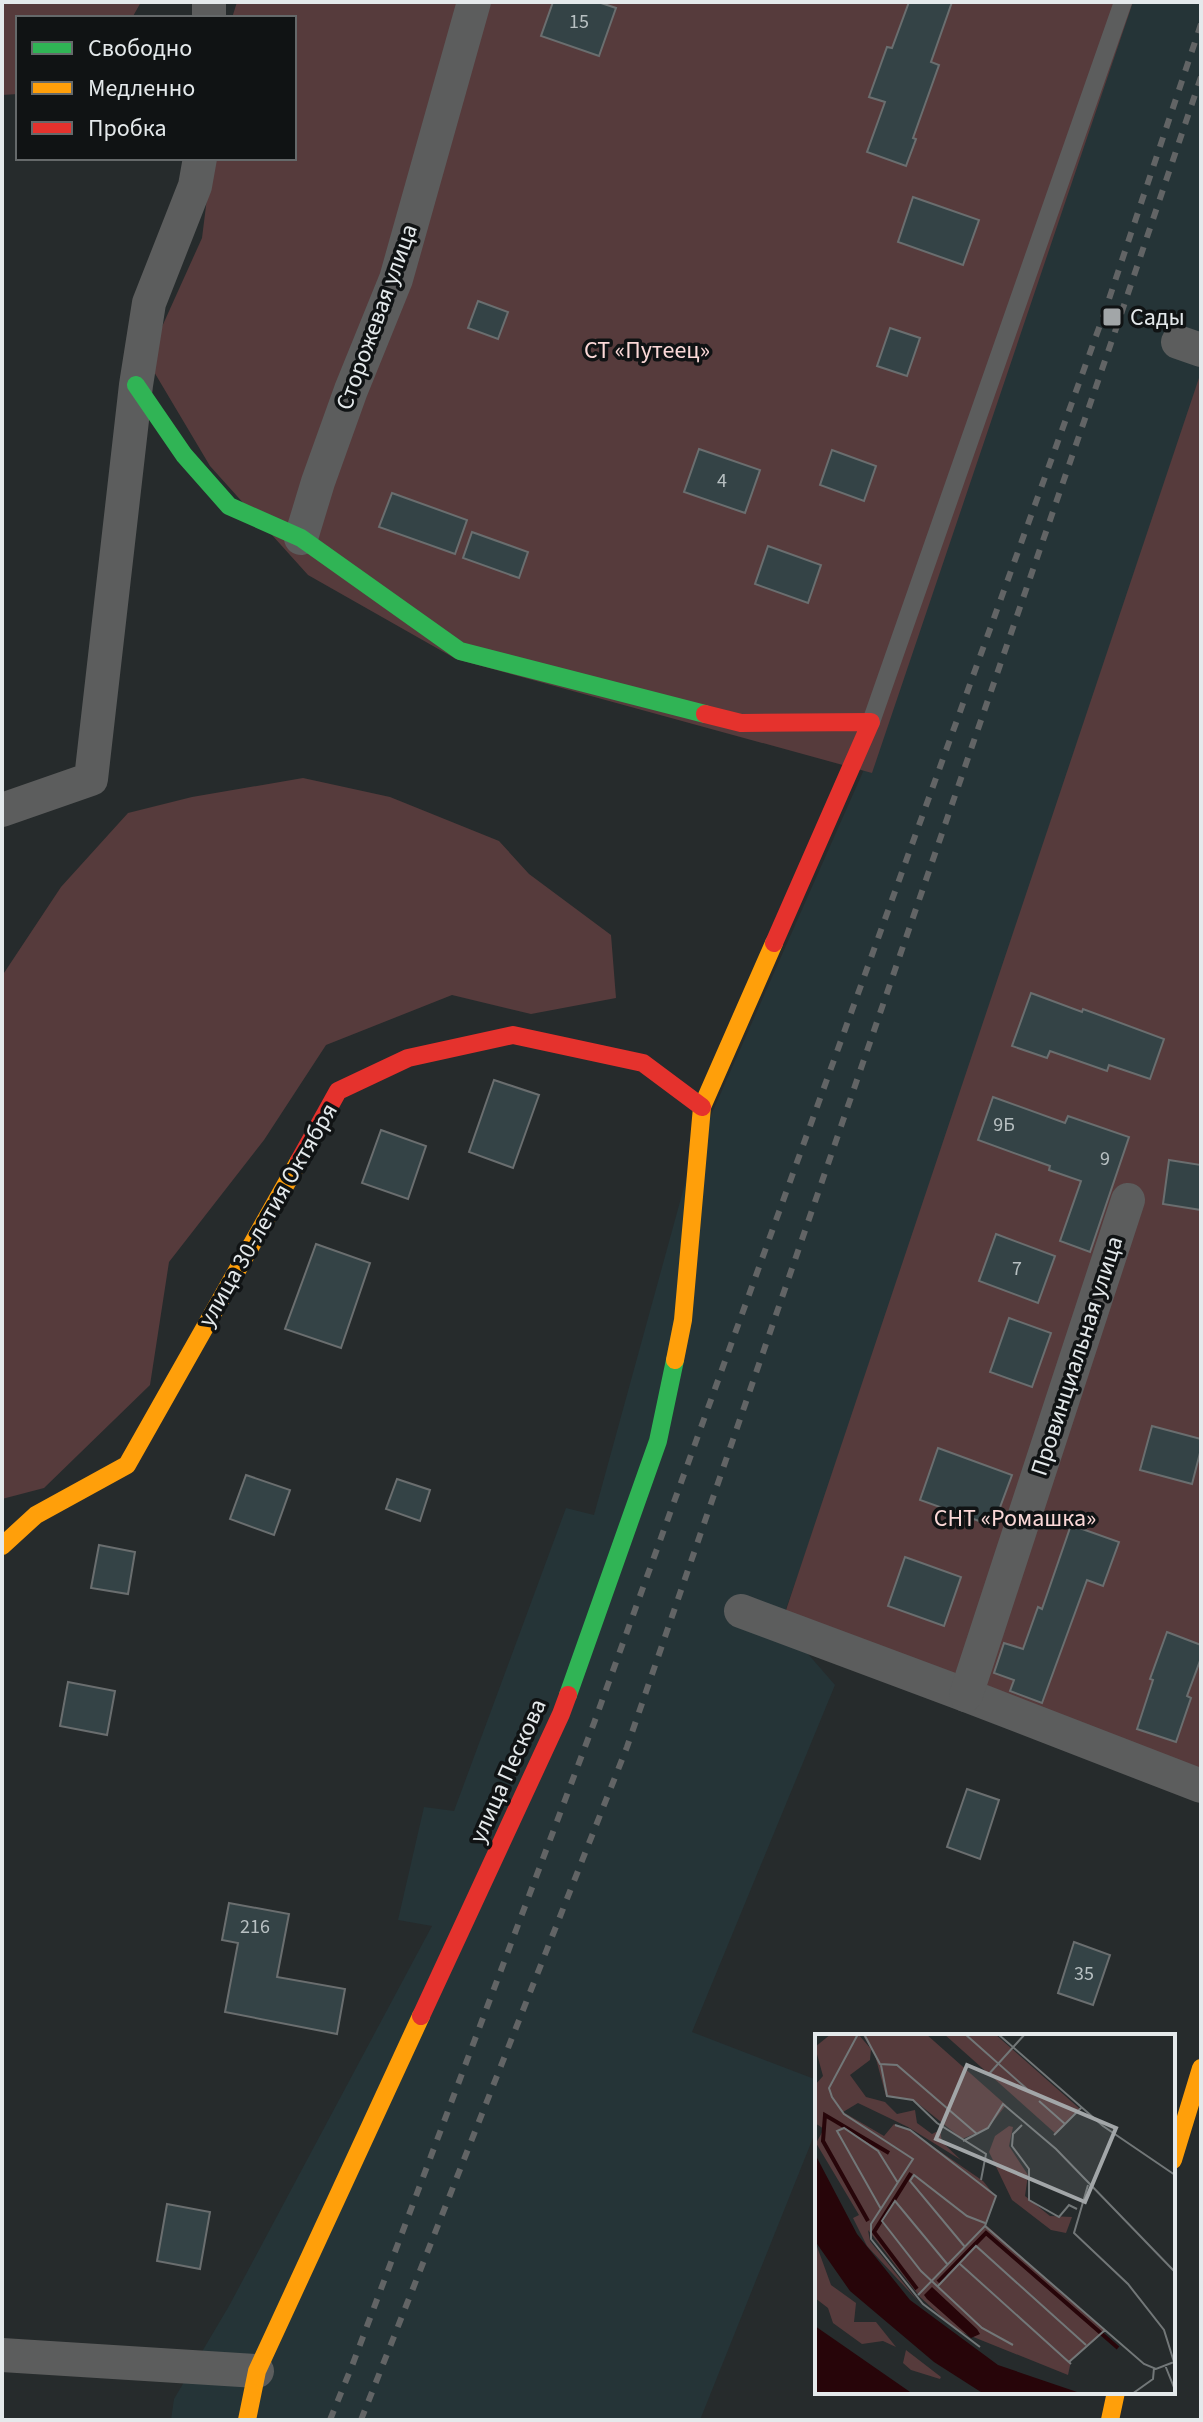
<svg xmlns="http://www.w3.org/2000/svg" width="1203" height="2422" viewBox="0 0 1203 2422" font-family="'Source Sans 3',sans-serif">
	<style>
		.built { fill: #253437 }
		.green { fill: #563b3c }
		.building { fill: #344346; stroke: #6a6e6f; stroke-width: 2 }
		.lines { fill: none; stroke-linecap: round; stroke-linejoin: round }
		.lane { stroke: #5c5d5d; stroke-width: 18 }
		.street { stroke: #5c5d5d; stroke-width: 34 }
		.fast { stroke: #30b455; stroke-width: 18 }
		.slow { stroke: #ff9f0a; stroke-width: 18 }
		.jam { stroke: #e5322d; stroke-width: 18 }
		.rail { stroke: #626465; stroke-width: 6; stroke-dasharray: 10 10; stroke-linecap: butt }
		.poi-dot { fill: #a2a6a8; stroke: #101314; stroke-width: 3 }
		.labels { text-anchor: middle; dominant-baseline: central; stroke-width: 7; stroke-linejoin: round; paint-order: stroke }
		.number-label { font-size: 20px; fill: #b8c0c2 }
		.street-label { font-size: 24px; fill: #e4e9eb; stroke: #101314 }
		.poi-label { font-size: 24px; fill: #e4e9eb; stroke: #101314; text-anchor: start }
		.park-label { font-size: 24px; fill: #fbd8d7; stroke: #101314 }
		.inset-river { fill: none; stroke: #270509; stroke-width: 4 }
		.inset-road { fill: none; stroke: #727778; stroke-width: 2 }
		.view { fill: #a2a6a8; fill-opacity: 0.15; stroke: #a2a6a8; stroke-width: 4 }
		.inset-edge { fill: none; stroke: #e4e9eb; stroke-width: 4 }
	</style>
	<rect width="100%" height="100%" fill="#262b2c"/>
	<path class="built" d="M1127,2H1201V435L781,1623L835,1685L692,2032L817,2080V2128L700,2420H171L174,2399L229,2306L432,1926L398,1920L424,1807L454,1811L566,1508L594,1515L692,1158L885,722Z"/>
	<g class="green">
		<path d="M2,2H141L132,18H18V94L2,95Z"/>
		<path d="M237,2H1133L872,773L456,659L308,575L210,466L147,360L202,238L212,158H294V18H232Z"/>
		<path d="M1201,372V1786L778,1634Z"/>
		<path d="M303,778L390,797L499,841L529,874L611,935L616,998L531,1014L452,995L326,1045L264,1140L169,1262L150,1385L44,1488L2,1499V976L61,887L128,813L192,797Z"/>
	</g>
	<g class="building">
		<path d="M553,2H598L616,8L599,56L541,36Z"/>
		<path d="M909,2H952L931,62L939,65L913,138L916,139L906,166L867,152L885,102L869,97L887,47L892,48Z"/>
		<path d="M913,197L979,220L963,265L898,242Z"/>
		<path d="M478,301L508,312L498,339L468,328Z"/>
		<path d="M890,328L920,338L907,376L877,366Z"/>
		<path d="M699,449L760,470L745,513L684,492Z"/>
		<path d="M832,450L876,466L864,501L820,485Z"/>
		<path d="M392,493L467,520L455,554L379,527Z"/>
		<path d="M472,532L528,552L519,578L463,558Z"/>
		<path d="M768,546L821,565L808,603L755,584Z"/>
		<path d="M1031,993L1082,1012L1083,1009L1164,1039L1150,1079L1109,1065L1107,1071L1050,1051L1047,1058L1012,1046Z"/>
		<path d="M494,1080L539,1095L513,1168L469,1152Z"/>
		<path d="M993,1097L1065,1123L1068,1116L1129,1137L1090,1252L1060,1241L1081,1181L1049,1170L1050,1166L978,1140Z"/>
		<path d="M381,1130L426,1146L408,1199L362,1183Z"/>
		<path d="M1169,1160L1201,1165V1210L1163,1204Z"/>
		<path d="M996,1234L1055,1256L1038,1303L979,1281Z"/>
		<path d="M316,1244L370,1263L341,1348L285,1329Z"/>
		<path d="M1009,1318L1051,1333L1032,1387L990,1372Z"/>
		<path d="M1152,1426L1201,1439V1449L1192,1484L1140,1470Z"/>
		<path d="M938,1448L1012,1475L993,1526L920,1500Z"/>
		<path d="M246,1475L290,1490L274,1535L230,1519Z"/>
		<path d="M397,1479L430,1490L420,1521L386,1509Z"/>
		<path d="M1071,1525L1119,1542L1103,1586L1087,1580L1042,1703L1010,1691L1014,1680L994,1673L1004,1643L1023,1649L1038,1607L1042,1609Z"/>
		<path d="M99,1545L135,1552L128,1594L91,1588Z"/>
		<path d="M905,1557L961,1577L944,1626L888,1606Z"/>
		<path d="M1167,1632L1201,1645V1658L1187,1696L1191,1698L1176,1742L1137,1729L1153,1680L1150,1679Z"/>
		<path d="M68,1682L115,1691L107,1735L60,1726Z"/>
		<path d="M967,1789L999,1800L980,1859L947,1847Z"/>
		<path d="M229,1903L289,1914L277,1977L345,1989L337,2034L225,2012L238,1943L222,1940Z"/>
		<path d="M1074,1942L1110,1955L1093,2005L1058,1993Z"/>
		<path d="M167,2204L210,2212L200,2269L157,2261Z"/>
	</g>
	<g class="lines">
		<path class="lane" d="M871,722L1123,2"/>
		<g class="street">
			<path d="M209,2V18"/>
			<path d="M1178,342L1201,350"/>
			<path d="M301,538L318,482L351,390L396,279L474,2"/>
			<path d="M2,810L91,779L136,385L149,303L195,186L200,158"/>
			<path d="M741,1611L966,1695L1201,1786"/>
			<path d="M966,1695L1128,1200"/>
			<path d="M2,2355L257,2371"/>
		</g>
		<g class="fast">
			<path d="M136,385L184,455L229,506L301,538L460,651L705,714"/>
			<path d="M568,1695L658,1441L675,1360"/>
		</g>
		<g class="slow">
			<path d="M675,1360L683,1320L702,1107L774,943"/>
			<path d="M2,1546L36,1515L127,1465L299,1161"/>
			<path d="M1173,2160L1201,2068"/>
			<path d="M247,2420L257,2371L421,2016"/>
			<path d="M1110,2420L1116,2392"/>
		</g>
		<g class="jam">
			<path d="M705,714L741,723L871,722L774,943"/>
			<path d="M299,1161L338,1091L408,1058L513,1035L643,1063L702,1107"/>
			<path d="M421,2016L561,1714L568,1695"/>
		</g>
		<g class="rail">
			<path d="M330,2420L352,2366L594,1723L1104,314L1201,24"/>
			<path d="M361,2420L627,1747L1119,320L1201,77"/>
		</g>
	</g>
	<rect class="poi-dot" x="1102" y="307" width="20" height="20" rx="4"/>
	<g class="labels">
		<g class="number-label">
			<text x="579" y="22">15</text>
			<text x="722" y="481">4</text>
			<text x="1004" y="1125">9Б</text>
			<text x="1105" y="1159">9</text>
			<text x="1017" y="1269">7</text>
			<text x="255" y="1927">216</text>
			<text x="1084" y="1974">35</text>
		</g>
		<g class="street-label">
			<text transform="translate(377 317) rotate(-70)">Сторожевая улица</text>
			<text transform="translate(268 1215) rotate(-60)">улица 30-летия Октября</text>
			<text transform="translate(1077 1356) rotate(-72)">Провинциальная улица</text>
			<text transform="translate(508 1771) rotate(-66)">улица Пескова</text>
		</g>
		<g class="poi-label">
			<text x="1130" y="317">Сады</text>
		</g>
		<g class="park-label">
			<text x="647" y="350">СТ «Путеец»</text>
			<text x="1015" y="1518">СНТ «Ромашка»</text>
		</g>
	</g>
	<g transform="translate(815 2034)">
		<rect width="360" height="360" fill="#262b2c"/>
		<path d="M16,0H43L56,15L55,26L35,41L51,63L70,68L82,80L100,76L102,89L117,100L125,96L127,108L146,126L93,93L43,69L28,78L69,102L79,90L94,96L168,147L181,163L171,191L290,297L256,327L253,341L141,296L105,263L53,196L55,207L103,267L52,212L38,184L44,181L1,109L9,95L0,89V51L8,42L0,13ZM47,0H111L191,71L173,94L147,105L100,67L71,62L60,21ZM129,0H180L265,75L241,100ZM194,92L198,93L194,112L213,141L210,162L235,182L257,183L251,199L236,196L197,166L174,118L180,102ZM0,207L16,251L41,269L39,288H61L81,313L68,307L47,310L18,289L13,274L0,264ZM91,316L126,343L125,345L96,336L88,329Z" fill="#563b3c"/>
		<path d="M0,120L42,200L95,266L183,331L268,360H169L119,328L35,257L0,207ZM117,253L162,295L165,300L156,304L112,265L109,261ZM0,292L98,360H0Z" fill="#270509"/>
		<path class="inset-river" d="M96,139L59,198L102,255M53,187L8,107L10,81L74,119M123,248L171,199L303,314"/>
		<path class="inset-road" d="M43,0L14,54L17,63L29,80L98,125L56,190V205L108,270L165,313M49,0L65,30L82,31L162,100M150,0L212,55M183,0L288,92L360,141M66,31L72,62L98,66L122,89L171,120L166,146M173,41L210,0M224,67L250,90M80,91L95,96L181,162L170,192L103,261M207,91L198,100L197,112L214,135V166L244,183L254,171L262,175M239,101L266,74M148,107L173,94L188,70L241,115L360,238M273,151L259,199L313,250L349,296L359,328M66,175L22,97L29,94L63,117L83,149M170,192L329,330L341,335L359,328M150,213L95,147L99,141L152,182L170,189M145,230L256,330M133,231L80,167L67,187L106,237L167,294L198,311M122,253L161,212L271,311M254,328L290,296M350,331L360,356M317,360L338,345L339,334"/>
		<path class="view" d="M152,31L301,94L270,168L121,105Z"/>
		<rect width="360" height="360" class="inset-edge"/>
	</g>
	<rect width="1203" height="2422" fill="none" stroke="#e4e9eb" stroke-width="8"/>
	<rect x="16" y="16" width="280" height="144" fill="#101314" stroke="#65696a" stroke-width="2"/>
	<rect x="32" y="42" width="40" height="12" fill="#30b455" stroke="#65696a" stroke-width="2"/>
	<text x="88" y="56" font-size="24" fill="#e4e9eb">Свободно</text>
	<rect x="32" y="82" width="40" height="12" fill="#ff9f0a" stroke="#65696a" stroke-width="2"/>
	<text x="88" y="96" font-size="24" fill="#e4e9eb">Медленно</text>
	<rect x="32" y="122" width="40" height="12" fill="#e5322d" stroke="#65696a" stroke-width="2"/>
	<text x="88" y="136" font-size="24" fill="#e4e9eb">Пробка</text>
</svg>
